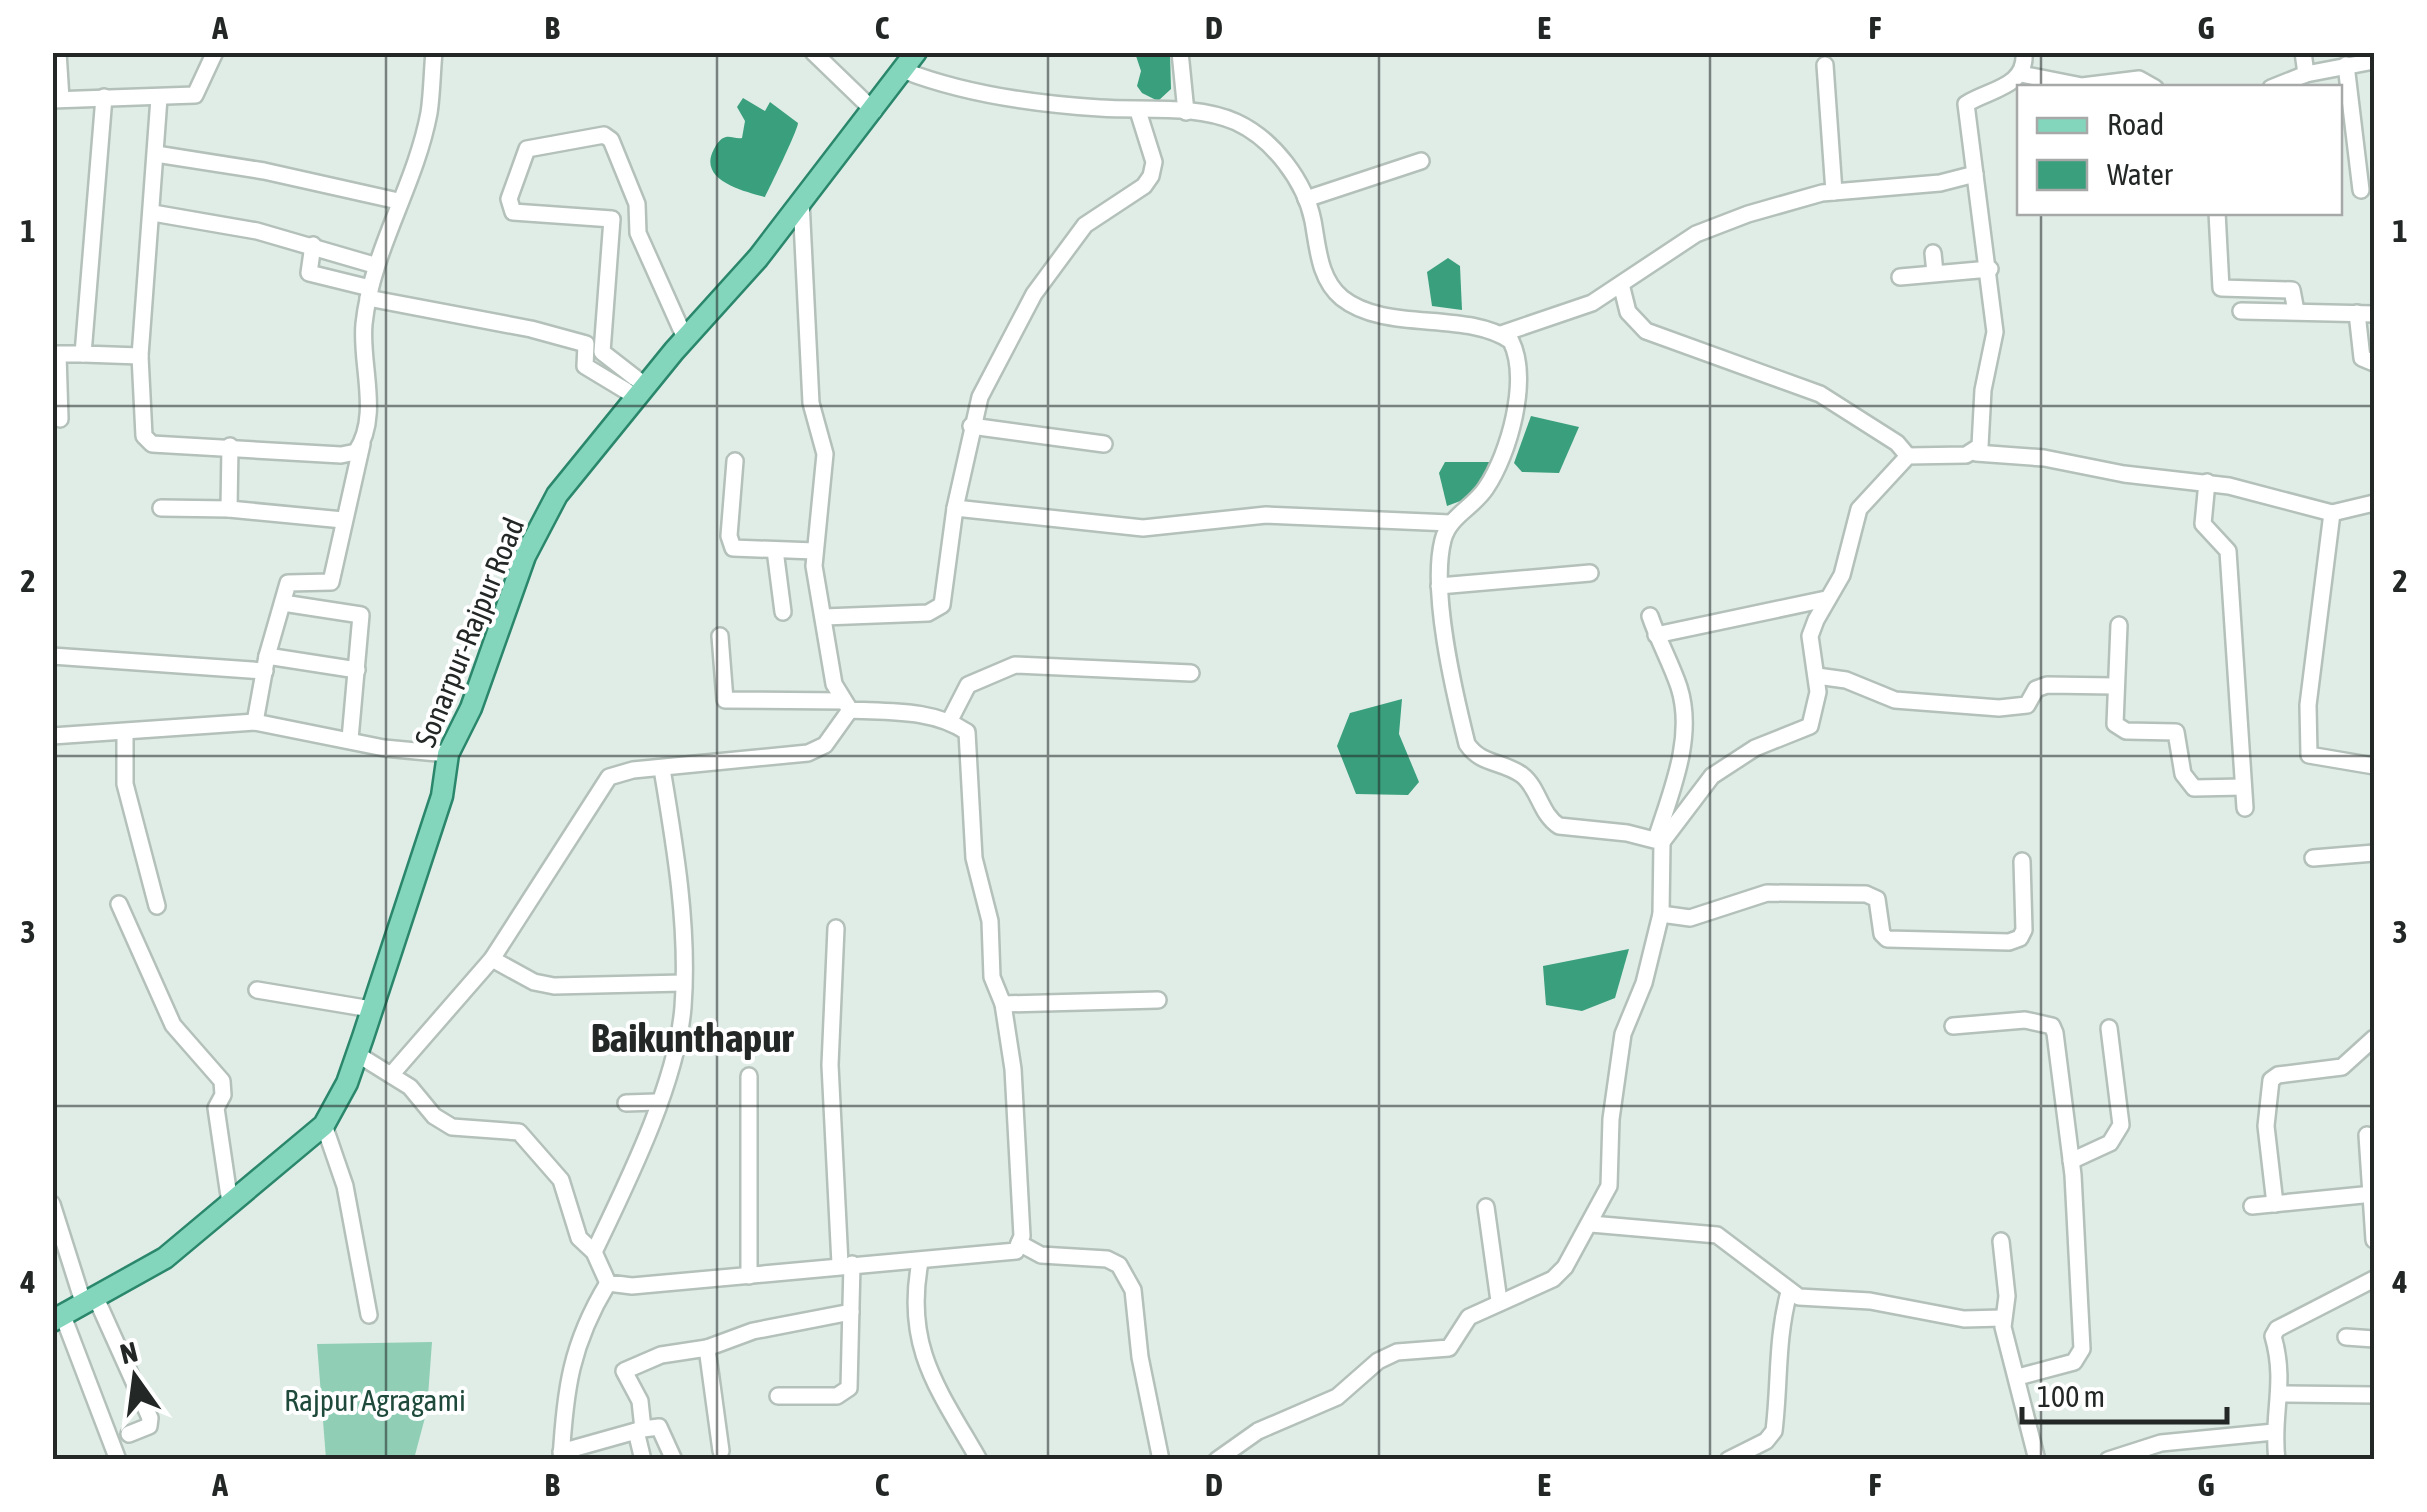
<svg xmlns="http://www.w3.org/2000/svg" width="2427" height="1512" viewBox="0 0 2427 1512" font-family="'Asap Condensed',sans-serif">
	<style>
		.green { fill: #90cfb6 }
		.water { fill: #3a9f7d }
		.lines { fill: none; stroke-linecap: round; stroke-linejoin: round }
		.minor-casing { stroke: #b4c0ba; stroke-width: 20 }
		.major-casing { stroke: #2b876b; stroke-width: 25 }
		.minor { stroke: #fff; stroke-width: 15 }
		.major { stroke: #83d6bc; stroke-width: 20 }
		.grid { fill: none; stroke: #232826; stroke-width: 2.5; stroke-opacity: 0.55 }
		.labels { text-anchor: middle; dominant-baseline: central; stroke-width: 8; stroke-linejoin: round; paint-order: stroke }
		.street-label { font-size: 30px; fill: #232826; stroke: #fff }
		.park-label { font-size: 30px; fill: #1f4a3b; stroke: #fff }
		.district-label { font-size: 40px; font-weight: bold; fill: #232826; stroke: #fff }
		.neatline { fill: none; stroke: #232826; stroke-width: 4 }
		.grid-label { font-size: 32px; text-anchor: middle; font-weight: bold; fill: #232826 }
	</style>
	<rect width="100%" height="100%" fill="#e0ede7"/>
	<path class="green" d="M432,1342L427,1410L414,1459H326L317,1344Z"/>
	<g class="water">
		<path d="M1135,53H1170L1171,89L1158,101L1142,93L1137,86L1141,71Z"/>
		<path d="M743,98L765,111L770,102L798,123C798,130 770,187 765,197C743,191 697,180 714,149C716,145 720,138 726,137C731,136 736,139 742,138L745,121L737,107Z"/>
		<path d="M1448,258L1460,266L1462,310L1432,306L1427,272Z"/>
		<path d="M1531,416L1579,427L1559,473L1522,472L1514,463Z"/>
		<path d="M1445,462H1494L1471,497L1447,506L1439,473Z"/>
		<path d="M1402,699L1399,734L1419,782L1408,795L1356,794L1337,746L1350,713Z"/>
		<path d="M1629,949L1615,998L1582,1011L1546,1005L1543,966Z"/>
	</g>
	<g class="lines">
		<defs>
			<g id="minor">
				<path d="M58,52L61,99"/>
				<path d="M813,52L874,111"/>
				<path d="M1180,52L1186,112"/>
				<path d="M2303,52L2306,74"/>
				<path d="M1825,65L1834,192"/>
				<path d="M2346,65L2361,190"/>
				<path d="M905,71C965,94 1035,104 1100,108C1142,111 1196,104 1236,122C1273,139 1305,181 1313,221C1318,248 1319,279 1342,298C1386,333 1466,310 1511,341C1530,380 1509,454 1486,488C1473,508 1449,516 1443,540C1430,591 1454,692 1467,744C1481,765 1503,761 1522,775C1539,788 1540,814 1559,826L1627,833L1662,842L1661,914L1644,983L1623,1034L1611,1119L1609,1186L1565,1267L1553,1279L1469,1317L1449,1348L1397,1352L1378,1361L1337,1397L1258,1431L1217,1460"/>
				<path d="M2021,74L2082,86L2139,79L2155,88"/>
				<path d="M2271,88L2306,74L2374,61"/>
				<path d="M104,97L83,354L140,356"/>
				<path d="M159,98L140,356L144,436L152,444L341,455L356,452C381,416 360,364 364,324C372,249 415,187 429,113C432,94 432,72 434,52"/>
				<path d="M52,100L195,95L215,52"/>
				<path d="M156,154L264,171L398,201"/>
				<path d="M1306,199L1421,161"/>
				<path d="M2217,212L2221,288L2292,290L2296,311"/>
				<path d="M153,213L257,231L374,265"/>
				<path d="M313,245L309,273L370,288"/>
				<path d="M1933,253L1935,273"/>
				<path d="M1900,277L1990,269"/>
				<path d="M1622,288L1628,312L1646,331L1820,394L1897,443L1908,456"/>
				<path d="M368,298L531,329L586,344L585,366L638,398"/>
				<path d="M2241,311L2374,314"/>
				<path d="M2357,313L2362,358L2374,363"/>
				<path d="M1501,334L1592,303L1696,234L1748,214L1822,193L1940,183L1975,174"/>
				<path d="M647,387L602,352L612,219L513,212L509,199L527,149L604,135L611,140L637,204L638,233L685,338"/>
				<path d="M60,419L58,354H83"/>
				<path d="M971,426L1104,444"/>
				<path d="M1976,453L2044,458L2124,474L2229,486L2332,513L2374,503"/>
				<path d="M735,461L729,536L733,548L815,551"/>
				<path d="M2207,482L2203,524L2228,551L2245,808"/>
				<path d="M161,508L229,509L230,446"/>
				<path d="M955,508L1143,528L1266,515L1450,523"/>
				<path d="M229,509L343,520"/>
				<path d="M2332,513L2308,705L2309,755L2374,766"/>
				<path d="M775,550L783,612"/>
				<path d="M1439,586L1590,573"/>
				<path d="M283,603L361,615L350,739"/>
				<path d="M1650,616C1658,640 1671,663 1679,687C1695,737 1671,792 1656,839"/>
				<path d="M824,617L928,613L942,605L955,508L980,397L1034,294L1085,225L1144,186L1151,176L1154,162L1138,111"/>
				<path d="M2119,625L2115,724L2126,731L2176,732L2183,774L2194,788L2243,787"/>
				<path d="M1656,635L1826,599"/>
				<path d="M720,636L725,700L844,701"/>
				<path d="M52,656L265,671"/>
				<path d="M267,656L288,583L331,582L362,444"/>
				<path d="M1817,676L1846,680L1895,700L1999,708L2027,705L2036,689L2047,685L2114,686"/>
				<path d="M950,720L968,685L1015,665L1191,673"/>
				<path d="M255,722L267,656L357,670"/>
				<path d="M125,733V784L157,906"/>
				<path d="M52,736L255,722L384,748L448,754"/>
				<path d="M1662,842L1712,776L1755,748L1810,726L1818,692L1810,636L1816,620L1842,575L1859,509L1908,456L1966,455L1980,446L1983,390L1995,332L1966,104C1990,89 2027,87 2024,52"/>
				<path d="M2313,858L2374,853"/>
				<path d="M119,904L173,1025L222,1081L223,1095L216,1108L230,1203"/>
				<path d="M1661,914L1690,918L1767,893L1866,894L1877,899L1882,934L1887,939L2009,942L2020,938L2024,930L2022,861"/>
				<path d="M836,928L830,1065L840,1264"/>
				<path d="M492,959L534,982L554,986L683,983"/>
				<path d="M257,990L371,1009"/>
				<path d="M1003,1004L1158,1000"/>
				<path d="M1953,1026L2025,1020L2052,1026L2055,1033L2073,1175L2082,1349L2074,1362L2018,1377"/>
				<path d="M357,1054L410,1087L434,1116L452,1127L519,1132L561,1180L579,1238L594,1252L608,1283L632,1286L1016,1251L1022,1236L1013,1069L1003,1004L992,977L990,921L974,858L967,732C933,709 889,712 850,710L834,684L814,566L825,454L811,403L801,201"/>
				<path d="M391,1075L492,959L609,777L633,770L808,753L825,745L850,710"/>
				<path d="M626,1103L657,1102"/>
				<path d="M324,1125L345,1186L369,1315"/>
				<path d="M2367,1135L2374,1240"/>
				<path d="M2071,1161L2110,1143L2121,1125L2109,1028"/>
				<path d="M52,1204L84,1305"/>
				<path d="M2275,1204L2266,1126L2271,1080L2278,1075L2342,1067L2374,1038"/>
				<path d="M2252,1206L2373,1194"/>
				<path d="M1486,1207L1499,1301"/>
				<path d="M1591,1224L1717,1235L1799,1297L1870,1301L1964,1319L2002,1318"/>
				<path d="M2001,1241L2007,1296L2003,1327L2037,1460"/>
				<path d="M1019,1243L1041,1255L1107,1259L1119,1265L1133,1290L1140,1357L1161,1460"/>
				<path d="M594,1252C627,1183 677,1083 683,1007C689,928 675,846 662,769"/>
				<path d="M920,1262C904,1347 938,1389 979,1460"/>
				<path d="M749,1276V1076"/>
				<path d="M96,1298L150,1418L149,1426L129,1434"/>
				<path d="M63,1316L118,1460"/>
				<path d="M2346,1337L2374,1339"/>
				<path d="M2281,1394L2374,1395"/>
				<path d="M778,1396H837L849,1388L852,1264"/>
				<path d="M643,1429L659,1427L674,1460"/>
				<path d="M636,1431L643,1460"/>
				<path d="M721,1451L707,1348L753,1331L851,1312"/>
				<path d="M561,1452L643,1429L640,1401L624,1371L661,1355L707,1348"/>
				<path d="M561,1460C565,1389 571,1344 608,1283"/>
				<path d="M1728,1460L1766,1441L1774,1431C1780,1382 1776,1341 1789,1292"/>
				<path d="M2108,1460L2161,1443L2274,1432"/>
				<path d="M2277,1460C2271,1415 2287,1384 2273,1336L2277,1329L2374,1279"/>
			</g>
			<path id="major" d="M52,1321L165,1258L324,1125L347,1083L363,1037L442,796L448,754L471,708L525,556L557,495L674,351L758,258L916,52"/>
		</defs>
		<use href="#minor" class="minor-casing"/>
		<use href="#major" class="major-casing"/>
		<use href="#minor" class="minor"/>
		<use href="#major" class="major"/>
	</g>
	<path class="grid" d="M386,52V1460M717,52V1460M1048,52V1460M1379,52V1460M1710,52V1460M2041,52V88M2041,212V1460M52,406H2374M52,756H2374M52,1106H2374"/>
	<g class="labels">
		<g class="street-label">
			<text transform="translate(469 632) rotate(-68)">Sonarpur-Rajpur Road</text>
		</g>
		<g class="park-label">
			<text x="375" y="1400">Rajpur Agragami</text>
		</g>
		<g class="district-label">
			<text x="692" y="1037">Baikunthapur</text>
		</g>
	</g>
	<rect width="2427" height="1512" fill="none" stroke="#ffffff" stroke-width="110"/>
	<rect x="2017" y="85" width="325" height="130" fill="#ffffff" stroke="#a7a9a8" stroke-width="2.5"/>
	<rect x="2037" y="118" width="50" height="15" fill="#83d6bc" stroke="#a7a9a8" stroke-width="2.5"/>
	<text x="2107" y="135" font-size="30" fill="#232826">Road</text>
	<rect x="2037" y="160" width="50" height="30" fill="#3a9f7d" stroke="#a7a9a8" stroke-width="2.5"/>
	<text x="2107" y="185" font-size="30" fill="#232826">Water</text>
	<g transform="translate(135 1377) rotate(346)" stroke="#ffffff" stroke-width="8" paint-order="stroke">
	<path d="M0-8L18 38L0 25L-18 38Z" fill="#232826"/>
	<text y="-15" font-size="28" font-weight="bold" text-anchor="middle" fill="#232826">N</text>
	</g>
	<path d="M2022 1407v15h205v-15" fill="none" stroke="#232826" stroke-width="5"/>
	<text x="2037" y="1407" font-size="30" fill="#232826" stroke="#ffffff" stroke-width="8" paint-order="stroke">100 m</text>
	<rect x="55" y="55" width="2317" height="1402" class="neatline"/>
	<g class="grid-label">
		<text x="220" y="39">A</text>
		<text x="552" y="39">B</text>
		<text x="882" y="39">C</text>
		<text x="1214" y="39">D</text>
		<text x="1544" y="39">E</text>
		<text x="1875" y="39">F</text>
		<text x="2206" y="39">G</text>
		<text x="28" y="242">1</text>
		<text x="2400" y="242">1</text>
		<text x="28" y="592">2</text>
		<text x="2400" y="592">2</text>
		<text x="28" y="943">3</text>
		<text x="2400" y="943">3</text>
		<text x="28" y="1293">4</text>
		<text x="2400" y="1293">4</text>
		<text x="220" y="1496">A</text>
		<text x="552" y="1496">B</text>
		<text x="882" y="1496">C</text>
		<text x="1214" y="1496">D</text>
		<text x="1544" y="1496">E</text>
		<text x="1875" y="1496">F</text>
		<text x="2206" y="1496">G</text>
	</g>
</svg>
